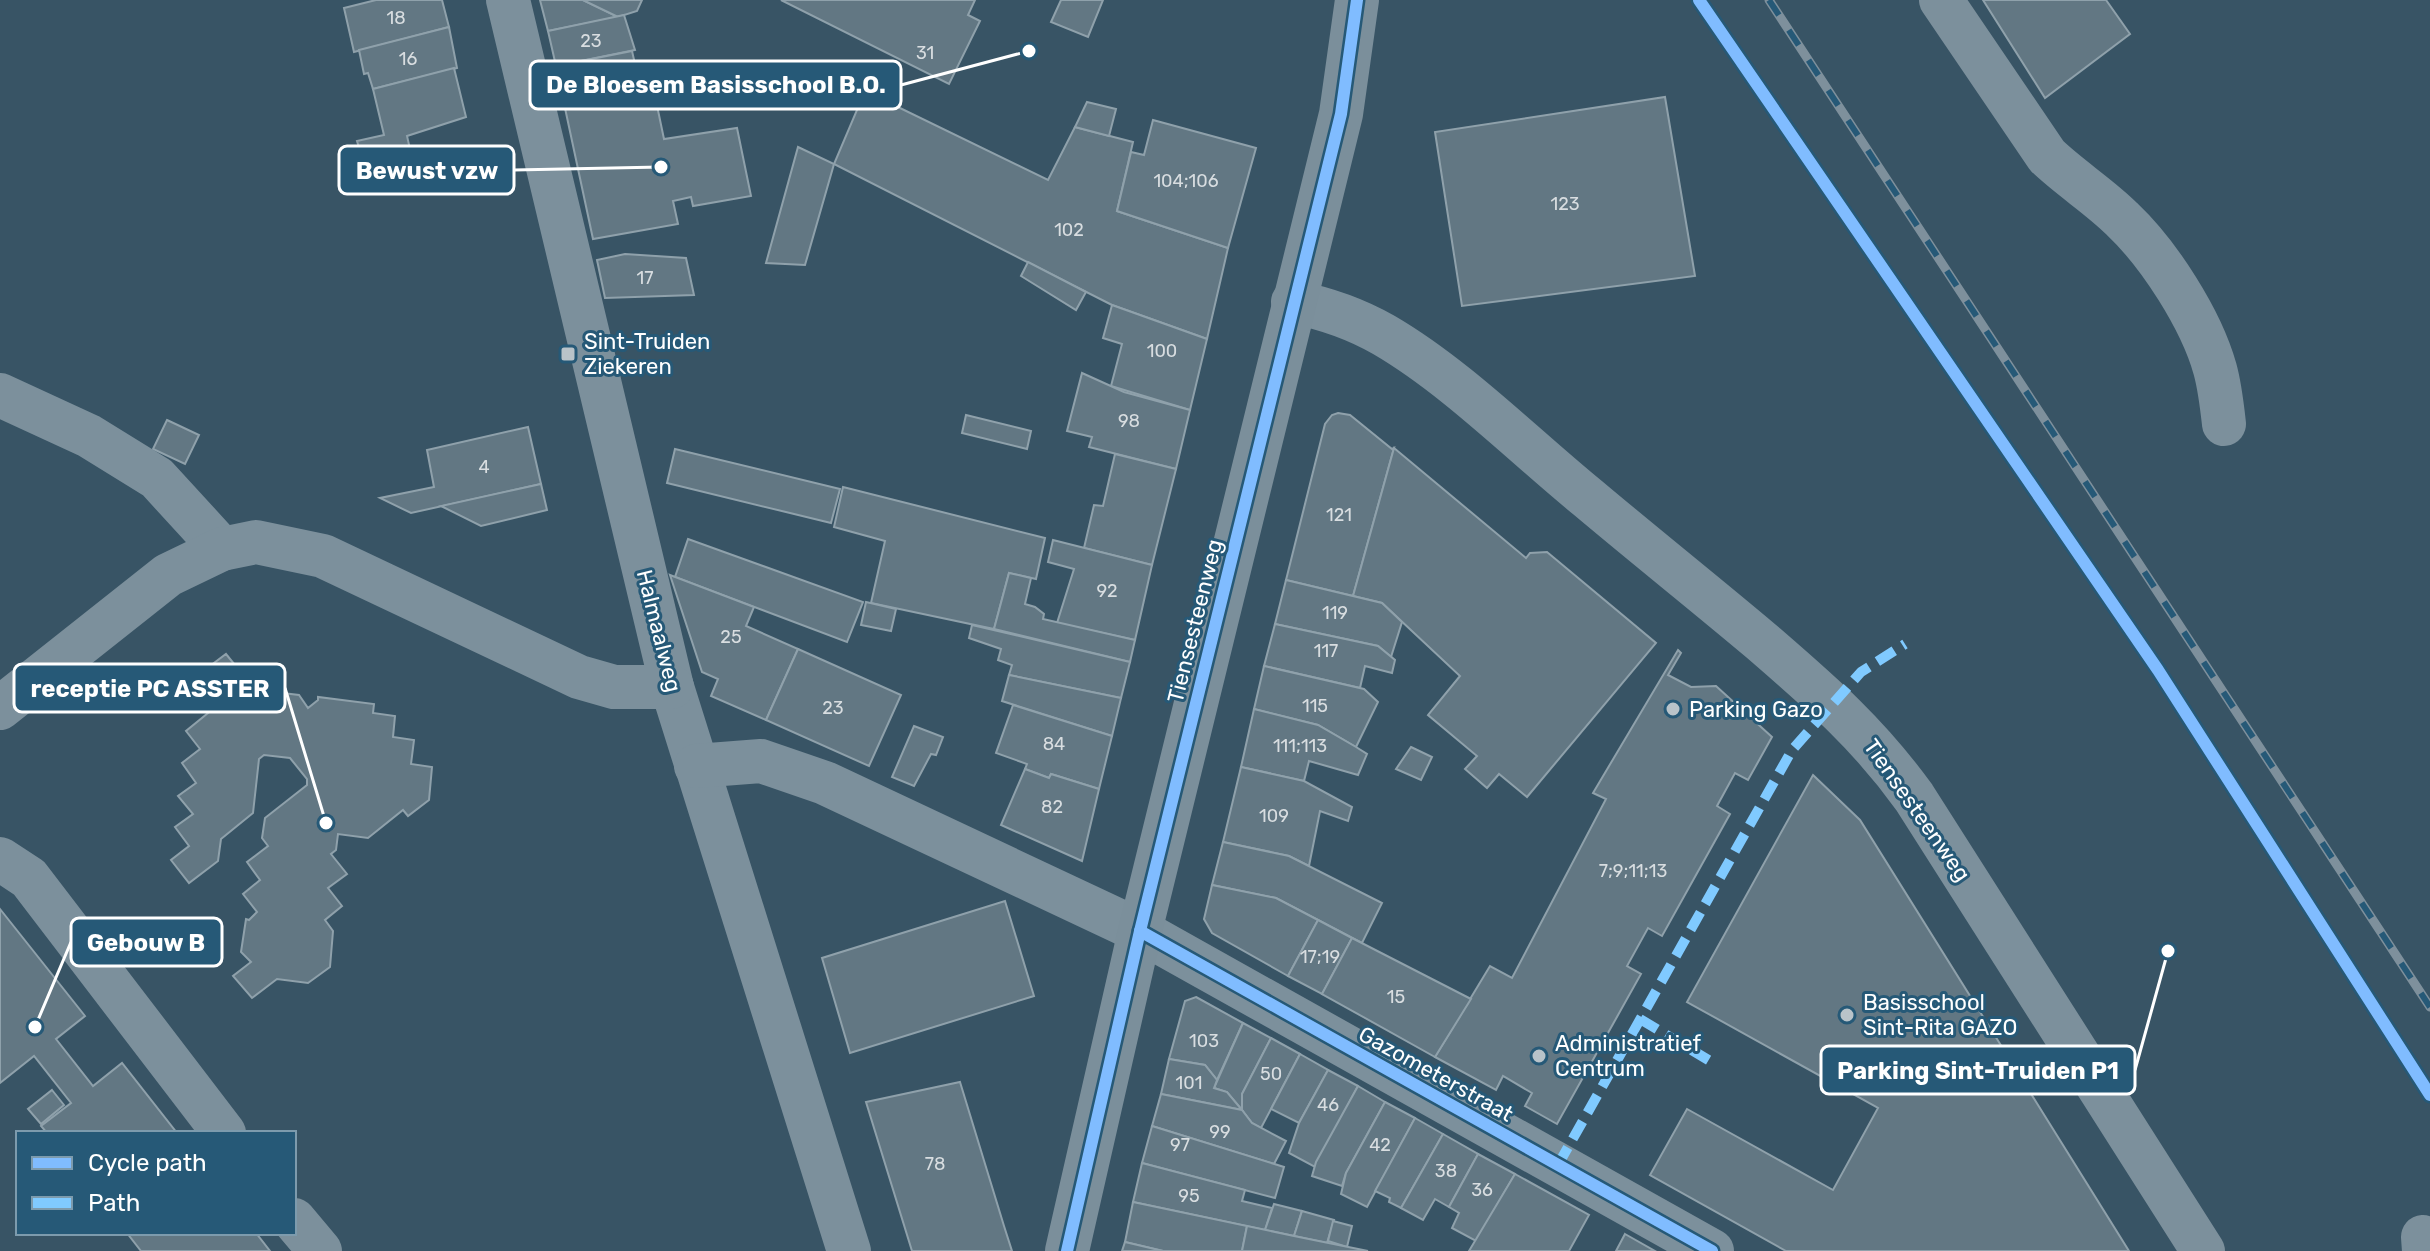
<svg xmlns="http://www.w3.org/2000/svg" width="2430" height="1251" viewBox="0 0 2430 1251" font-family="Rubik,sans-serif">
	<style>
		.building { fill: #627783; stroke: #8fa1ab; stroke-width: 2 }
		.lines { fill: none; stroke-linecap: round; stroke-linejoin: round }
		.minor { stroke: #7c909c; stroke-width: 44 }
		.major { stroke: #7b8f9b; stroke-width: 44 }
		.rail-casing { stroke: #7e909c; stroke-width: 9 }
		.rail { stroke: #265977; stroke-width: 6; stroke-dasharray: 18; stroke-linecap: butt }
		.quiet { stroke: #80caff; stroke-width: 10; stroke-dasharray: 20 10; stroke-linecap: butt }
		.cycleway-casing { stroke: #265977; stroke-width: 17 }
		.cycleway { stroke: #80bcff; stroke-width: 12 }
		.poi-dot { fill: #b9c3c9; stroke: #265977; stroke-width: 3 }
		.labels { text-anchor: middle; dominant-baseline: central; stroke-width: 6; stroke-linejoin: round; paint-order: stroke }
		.number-label { font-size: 18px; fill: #d8dde0 }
		.poi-label { font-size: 22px; fill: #fff; stroke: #265977; text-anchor: start }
		.street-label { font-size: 22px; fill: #fff; stroke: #265977 }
		.leader { fill: none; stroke: #fff; stroke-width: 3 }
		.callout-dot { fill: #fff; stroke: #265977; stroke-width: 3 }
		.callout { fill: #265977; stroke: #fff; stroke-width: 3 }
		.callout-label { font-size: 24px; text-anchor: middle; font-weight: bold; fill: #fff }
	</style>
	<rect width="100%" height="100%" fill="#385465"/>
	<g class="building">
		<path d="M376,0H442L449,27L354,52L344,8Z"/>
		<path d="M540,0H583L618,17L548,31Z"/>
		<path d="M583,0H642L637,11L618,17Z"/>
		<path d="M781,0H975L968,15L980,21L949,84Z"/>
		<path d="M1061,0H1103L1088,37L1051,22Z"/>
		<path d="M1983,0H2106L2130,34L2045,98Z"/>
		<path d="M624,15L635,50L556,66L548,31Z"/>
		<path d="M449,27L457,68L373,89L368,73L364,74L359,50Z"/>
		<path d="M632,51L643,99L655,96L664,139L737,128L751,196L693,206L691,197L673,201L678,224L593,239L556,66Z"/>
		<path d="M454,68L466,117L407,136L412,158L385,165L361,154L357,141L384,135L373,89Z"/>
		<path d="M865,91L1048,180L1075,127L1133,142L1117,211L1228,248L1207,339L1112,305L834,164Z"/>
		<path d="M1665,97L1695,276L1462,306L1435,132Z"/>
		<path d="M1087,102L1116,109L1109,136L1075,127Z"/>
		<path d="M1153,120L1256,148L1228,248L1117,211L1131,152L1144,155Z"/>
		<path d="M798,147L834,164L805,265L766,263Z"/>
		<path d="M625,254L686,258L694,295L605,298L597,260Z"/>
		<path d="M1028,262L1086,292L1076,310L1021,276Z"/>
		<path d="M1112,305L1207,339L1190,410L1111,386L1122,344L1103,338Z"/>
		<path d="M1082,373L1124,392L1190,410L1176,469L1089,447L1092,437L1067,431Z"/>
		<path d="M1338,413L1350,415L1392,449L1394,448L1353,596L1286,580L1325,424L1332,415Z"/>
		<path d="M966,415L1031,431L1027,449L962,433Z"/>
		<path d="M167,420L199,435L185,464L153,449Z"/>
		<path d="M528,427L541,484L411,513L380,498L434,487L427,450Z"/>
		<path d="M1394,448L1526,558L1530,553L1547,552L1656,643L1527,797L1499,774L1487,788L1465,769L1477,756L1428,715L1460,676L1382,603L1353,596Z"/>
		<path d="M675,449L840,489L831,523L667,483Z"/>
		<path d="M1115,454L1176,469L1152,565L1084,548L1094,505L1103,506Z"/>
		<path d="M541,484L547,510L481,526L441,506Z"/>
		<path d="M843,487L1045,538L1036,579L1009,573L994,629L871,603L885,541L834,527Z"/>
		<path d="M688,539L863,602L847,642L675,577Z"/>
		<path d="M1053,540L1152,565L1135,640L1057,623L1074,569L1048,562Z"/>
		<path d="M1009,573L1031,578L1025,604L1035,607L1044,614L1043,619L1135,640L1130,662L994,629Z"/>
		<path d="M670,575L754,607L746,626L798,649L766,720L711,696L718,679L702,672Z"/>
		<path d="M1286,580L1382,603L1402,622L1391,657L1378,646L1275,624Z"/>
		<path d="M866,602L896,609L891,631L861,625Z"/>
		<path d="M1275,624L1378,646L1395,660L1392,673L1365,666L1360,688L1264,666Z"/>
		<path d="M972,625L1130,662L1121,698L1009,675L1012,665L998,660L1001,649L969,638Z"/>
		<path d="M798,649L901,695L869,766L766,720Z"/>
		<path d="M1678,650L1681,653L1668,675L1691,687L1716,686L1772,737L1748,780L1735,773L1717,806L1730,814L1662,936L1648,928L1627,966L1641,974L1557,1124L1525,1106L1532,1093L1503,1076L1496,1090L1435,1057L1490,966L1512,978L1606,799L1593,793Z"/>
		<path d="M226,654L248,681L245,699L249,706L266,691L299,695L308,708L318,700V697L374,704L373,713L395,716L393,737L414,740L411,764L432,767L429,800L408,816L403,810L368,838L338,834L336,850L331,854L347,874L328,888L342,906L325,920L333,931L330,967L308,983L277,979L252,998L233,976L251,962L241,952L246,919L249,920L257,912L243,894L260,880L247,862L268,846L262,838L265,818L307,785V779L290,758L264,755L259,759L253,813L221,839L218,861L189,883L171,860L189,846L175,827L193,814L178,796L196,783L182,763L200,749L186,731L208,713L199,700L202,672Z"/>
		<path d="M1264,666L1364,689L1378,702L1356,747L1318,725L1254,709Z"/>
		<path d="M1009,675L1121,698L1112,736L1002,701Z"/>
		<path d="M1013,705L1112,736L1099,789L1051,774L1049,778L1025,769L1027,764L996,753Z"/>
		<path d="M1254,709L1318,725L1356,747L1367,754L1358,775L1309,761L1304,781L1241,767Z"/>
		<path d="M914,726L943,737L936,755L931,754L914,786L892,777Z"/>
		<path d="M1411,747L1432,757L1421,780L1396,769Z"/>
		<path d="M1241,767L1304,781L1352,807L1348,821L1320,811L1309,866L1289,856L1223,842Z"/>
		<path d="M1025,769L1049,778L1051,774L1099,789L1082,861L1001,825Z"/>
		<path d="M1813,775L1860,820L2007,1055L1997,1075L2026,1091L2028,1089L2129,1251H1786L1650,1175L1687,1109L1833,1190L1878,1108L1687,1002Z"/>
		<path d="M1223,842L1289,856L1382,903L1362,943L1276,898L1212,885Z"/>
		<path d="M1212,885L1276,898L1318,920L1288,976L1212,933L1204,919Z"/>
		<path d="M1005,901L1034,996L850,1053L822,958Z"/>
		<path d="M0,909L85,1016L56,1039L93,1086L122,1063L177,1133H47L41,1126L71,1103L34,1056L0,1083Z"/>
		<path d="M1318,920L1352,938L1322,994L1288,976Z"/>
		<path d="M1352,938L1471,999L1435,1057L1322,994Z"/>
		<path d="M1196,997L1243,1023L1217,1080L1205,1065L1169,1059L1185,1001Z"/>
		<path d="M1243,1023L1271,1038L1242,1094V1110L1227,1092L1214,1088Z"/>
		<path d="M1271,1038L1300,1054L1261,1128L1252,1123L1242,1110V1094Z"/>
		<path d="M1300,1054L1328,1070L1299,1123L1271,1109Z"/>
		<path d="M1169,1059L1205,1065L1217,1080L1214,1088L1227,1092L1242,1110L1161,1094Z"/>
		<path d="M1328,1070L1358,1086L1315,1167L1289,1153L1299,1123Z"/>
		<path d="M960,1082L1004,1226L1012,1251H912L866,1102Z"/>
		<path d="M1358,1086L1385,1102L1346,1173L1342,1186L1312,1176L1316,1162Z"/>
		<path d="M52,1090L64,1105L41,1124L28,1109Z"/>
		<path d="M1161,1094L1242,1110L1252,1123L1286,1141L1274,1164L1152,1126Z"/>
		<path d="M1385,1102L1415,1118L1367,1207L1341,1194L1346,1173Z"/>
		<path d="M1415,1118L1443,1134L1401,1208L1389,1202L1390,1198L1375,1191Z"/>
		<path d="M1152,1126L1284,1167L1275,1198L1142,1163Z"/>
		<path d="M1443,1134L1478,1154L1449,1207L1435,1199L1423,1220L1401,1208Z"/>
		<path d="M1478,1154L1515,1174L1476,1241L1452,1228L1459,1213L1449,1207Z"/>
		<path d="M1142,1163L1245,1190L1242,1201L1272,1208L1265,1230L1133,1202Z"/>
		<path d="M1515,1174L1589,1215L1569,1251H1469Z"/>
		<path d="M1133,1202L1247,1226L1242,1251H1163L1125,1242Z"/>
		<path d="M1274,1204L1302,1211L1294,1236L1265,1230Z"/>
		<path d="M1302,1211L1334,1220L1327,1243L1294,1236Z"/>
		<path d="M1333,1221L1352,1226L1347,1247L1328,1241Z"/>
		<path d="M1247,1226L1294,1236L1368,1251H1242Z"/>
		<path d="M127,1233H256L270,1251H141Z"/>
		<path d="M1625,1234L1655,1251H1616Z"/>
		<path d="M1125,1242L1163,1251H1122Z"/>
	</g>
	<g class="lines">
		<g class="minor">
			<path d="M508,0L672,687L849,1251"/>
			<path d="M1941,0L2047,156C2071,179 2099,196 2122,219C2159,254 2201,319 2215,369C2220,387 2222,406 2224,424"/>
			<path d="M1293,302C1324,308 1356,319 1384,335C1456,377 1523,445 1588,498C1645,546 1704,593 1761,641C1821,693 1867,732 1914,797L2203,1251"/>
			<path d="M0,395L89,436L157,478L222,549"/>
			<path d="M0,708L168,575L222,549L256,542L323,556L579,677L614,687H672"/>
			<path d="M696,766L761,761L825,783L1140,931L1712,1251"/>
			<path d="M0,859L29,878L224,1133"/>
			<path d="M294,1220L320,1251"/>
			<path d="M2423,1237L2424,1251"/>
		</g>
		<path class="major" d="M1067,1251L1140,931L1341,114L1357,0"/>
		<defs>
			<path id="rail" d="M1769,0L2430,1007"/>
		</defs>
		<use href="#rail" class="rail-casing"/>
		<use href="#rail" class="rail"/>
		<g class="quiet">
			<path d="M1640,1019L1715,1064"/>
			<path d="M1558,1165L1792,750L1861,672L1905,644"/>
		</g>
		<defs>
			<g id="cycleway">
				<path d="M1699,0L2158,670L2430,1095"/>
				<path d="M1140,931L1712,1251"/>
				<path d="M1067,1251L1140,931L1341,114L1357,0"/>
			</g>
		</defs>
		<use href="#cycleway" class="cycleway-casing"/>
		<use href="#cycleway" class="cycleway"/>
	</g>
	<g class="poi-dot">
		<rect x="560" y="346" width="16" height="16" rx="4"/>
		<circle cx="1673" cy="709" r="8"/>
		<circle cx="1847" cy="1015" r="8"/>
		<circle cx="1539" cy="1056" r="8"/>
	</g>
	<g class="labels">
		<g class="number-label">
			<text x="396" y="18">18</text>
			<text x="591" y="41">23</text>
			<text x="925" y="53">31</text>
			<text x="408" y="59">16</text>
			<text x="1186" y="181">104;106</text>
			<text x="1565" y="204">123</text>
			<text x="1069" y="230">102</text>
			<text x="645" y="278">17</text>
			<text x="1162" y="351">100</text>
			<text x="1129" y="421">98</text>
			<text x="484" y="467">4</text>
			<text x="1339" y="515">121</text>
			<text x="1107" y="591">92</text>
			<text x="1335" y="613">119</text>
			<text x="731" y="637">25</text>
			<text x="1326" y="651">117</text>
			<text x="1315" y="706">115</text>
			<text x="833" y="708">23</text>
			<text x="1054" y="744">84</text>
			<text x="1300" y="746">111;113</text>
			<text x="1052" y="807">82</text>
			<text x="1274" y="816">109</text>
			<text x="1633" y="871">7;9;11;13</text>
			<text x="1320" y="957">17;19</text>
			<text x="1396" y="997">15</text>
			<text x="1204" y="1041">103</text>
			<text x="1271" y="1074">50</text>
			<text x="1189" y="1083">101</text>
			<text x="1328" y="1105">46</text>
			<text x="1220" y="1132">99</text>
			<text x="1180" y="1145">97</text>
			<text x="1380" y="1145">42</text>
			<text x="935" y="1164">78</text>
			<text x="1446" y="1171">38</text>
			<text x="1482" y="1190">36</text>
			<text x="1189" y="1196">95</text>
		</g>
		<g class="poi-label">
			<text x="584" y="341">Sint-Truiden<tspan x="584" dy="25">Ziekeren</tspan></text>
			<text x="1689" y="709">Parking Gazo</text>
			<text x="1863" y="1002">Basisschool<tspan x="1863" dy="25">Sint-Rita GAZO</tspan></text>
			<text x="1555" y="1043">Administratief<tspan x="1555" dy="25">Centrum</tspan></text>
		</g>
		<g class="street-label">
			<text transform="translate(1195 621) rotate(-76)">Tiensesteenweg</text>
			<text transform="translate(659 631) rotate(76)">Halmaalweg</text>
			<text transform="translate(1917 810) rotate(55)">Tiensesteenweg</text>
			<text transform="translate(1436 1074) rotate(29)">Gazometerstraat</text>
		</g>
	</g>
	<path class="leader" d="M1029 51L901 85M661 167L514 170M326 823L285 688M35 1027L71 942M2168 951L2135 1070"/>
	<g class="callout-dot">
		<circle cx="1029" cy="51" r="8"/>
		<circle cx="661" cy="167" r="8"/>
		<circle cx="326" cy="823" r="8"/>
		<circle cx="35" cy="1027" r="8"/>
		<circle cx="2168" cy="951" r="8"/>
	</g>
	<g class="callout">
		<rect x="530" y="61" width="371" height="48" rx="8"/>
		<rect x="339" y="146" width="175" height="48" rx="8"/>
		<rect x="14" y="664" width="271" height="48" rx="8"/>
		<rect x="71" y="918" width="151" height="48" rx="8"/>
		<rect x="1821" y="1046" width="314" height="48" rx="8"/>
	</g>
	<g class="callout-label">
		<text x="716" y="93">De Bloesem Basisschool B.O.</text>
		<text x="427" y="179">Bewust vzw</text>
		<text x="150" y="697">receptie PC ASSTER</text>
		<text x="146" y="951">Gebouw B</text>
		<text x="1978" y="1079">Parking Sint-Truiden P1</text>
	</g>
	<rect x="16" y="1131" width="280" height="104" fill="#265977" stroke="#7d9bad" stroke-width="2"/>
	<rect x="32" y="1157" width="40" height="12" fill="#80bcff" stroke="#7d9bad" stroke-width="2"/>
	<text x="88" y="1171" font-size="24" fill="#ffffff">Cycle path</text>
	<rect x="32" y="1197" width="40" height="12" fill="#80caff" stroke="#7d9bad" stroke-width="2"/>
	<text x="88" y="1211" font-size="24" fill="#ffffff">Path</text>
</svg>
